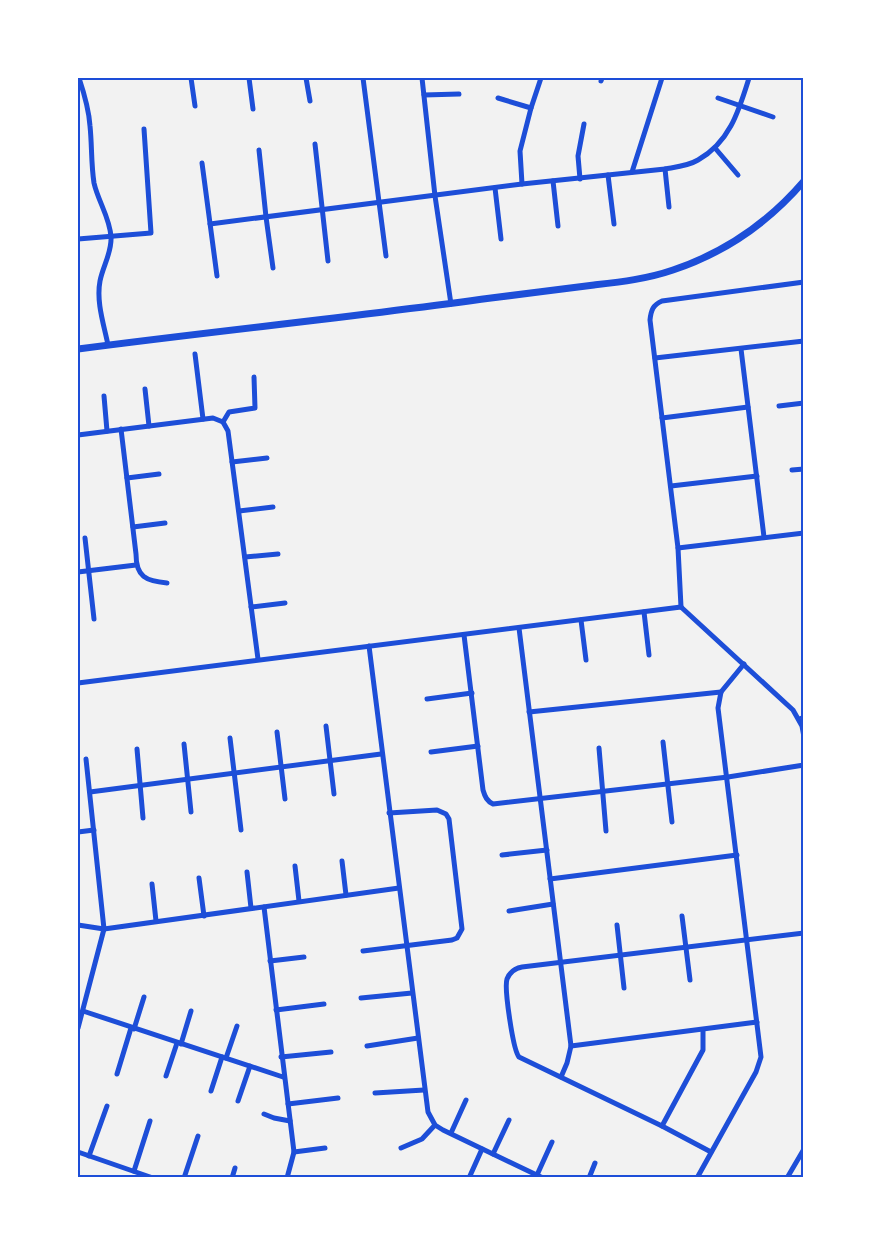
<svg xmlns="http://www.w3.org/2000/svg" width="881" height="1255" viewBox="0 0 881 1255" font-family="Inter,sans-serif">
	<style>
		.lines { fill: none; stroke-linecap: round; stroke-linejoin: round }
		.service { stroke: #1d4ed8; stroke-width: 2.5 }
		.minor { stroke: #1d4ed8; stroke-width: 5 }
		.tertiary { stroke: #1d4ed8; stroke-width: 7 }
		.neatline { fill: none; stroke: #1d4ed8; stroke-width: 2 }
	</style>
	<rect width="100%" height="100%" fill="#f2f2f2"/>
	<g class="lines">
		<path class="service" d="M799,718L804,716"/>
		<g class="minor">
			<path d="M79,78C84,93 89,110 90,126C92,145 91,164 94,183C98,201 110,218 111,237C112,252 103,266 100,281C96,302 104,325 108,345"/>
			<path d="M191,78L195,106"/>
			<path d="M249,78L253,109"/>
			<path d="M306,78L310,101"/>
			<path d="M363,78L386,256"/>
			<path d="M422,78L435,196L451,304"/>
			<path d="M601,81L602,78"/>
			<path d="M424,95L459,94"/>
			<path d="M498,98L531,108"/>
			<path d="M718,98L773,117"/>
			<path d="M315,144L328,261"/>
			<path d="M715,148L738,175"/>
			<path d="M259,150L266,217L273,268"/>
			<path d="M202,163L217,276"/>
			<path d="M665,169L669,207"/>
			<path d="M632,172L662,78"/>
			<path d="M608,175L614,224"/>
			<path d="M580,179L578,156L584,124"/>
			<path d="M553,181L558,226"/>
			<path d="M522,184L520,151L531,108L541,78"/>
			<path d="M495,188L501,239"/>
			<path d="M210,224L522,184L665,169C676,167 688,166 698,160C730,142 739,110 749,78"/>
			<path d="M78,239L151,233L144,129"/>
			<path d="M741,349L764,537"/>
			<path d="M195,354L203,419"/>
			<path d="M655,358L804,341"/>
			<path d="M145,389L149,426"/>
			<path d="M104,396L107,431"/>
			<path d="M779,406L804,403"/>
			<path d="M662,418L748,407"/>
			<path d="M223,422L229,412L255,408L254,377"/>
			<path d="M121,429L136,554C136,577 146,581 167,583"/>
			<path d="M78,435L213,418L223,422L228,431L258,659"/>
			<path d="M232,462L267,458"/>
			<path d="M792,470L804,469"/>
			<path d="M127,478L159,474"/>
			<path d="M671,486L757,476"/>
			<path d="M239,511L273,507"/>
			<path d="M133,527L165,523"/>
			<path d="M85,538L94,619"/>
			<path d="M678,548L804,533"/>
			<path d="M245,557L278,554"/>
			<path d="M78,572L136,565"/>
			<path d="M251,607L285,603"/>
			<path d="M681,607L678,548L650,320C651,310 653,305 662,301L804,282"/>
			<path d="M681,607L793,710L802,726L804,737"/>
			<path d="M644,612L649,655"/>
			<path d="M581,620L586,660"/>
			<path d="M519,628L571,1046L567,1063L561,1077"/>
			<path d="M464,635L483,790C485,797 487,801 493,804L728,777L804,765"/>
			<path d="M369,646L428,1112L435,1125L443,1130L543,1178"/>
			<path d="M78,683L681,607"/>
			<path d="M427,699L472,693"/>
			<path d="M529,712L721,692"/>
			<path d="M326,726L334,794"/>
			<path d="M277,732L285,799"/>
			<path d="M230,738L241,830"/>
			<path d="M663,742L672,822"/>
			<path d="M184,744L191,812"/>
			<path d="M599,748L606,831"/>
			<path d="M137,749L143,818"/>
			<path d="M431,752L478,746"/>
			<path d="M90,792L381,754"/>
			<path d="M804,829V833"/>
			<path d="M78,832L94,830"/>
			<path d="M502,855L547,850"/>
			<path d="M342,861L346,895"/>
			<path d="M295,866L299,901"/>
			<path d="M247,872L251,908"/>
			<path d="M199,878L204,916"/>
			<path d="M550,879L737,855"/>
			<path d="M152,884L156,921"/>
			<path d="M264,907L294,1152L287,1178"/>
			<path d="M509,911L553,904"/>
			<path d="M682,916L690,980"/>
			<path d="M78,925L104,929L399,888"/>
			<path d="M617,925L624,988"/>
			<path d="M363,951L452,940L457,938L462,929L449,819L446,814L437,810L389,813"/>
			<path d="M270,961L304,957"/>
			<path d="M361,998L412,993"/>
			<path d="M276,1010L324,1004"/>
			<path d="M83,1011L283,1077"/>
			<path d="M78,1028L104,929L86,759"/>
			<path d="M134,1029L144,997"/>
			<path d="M181,1044L191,1011"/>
			<path d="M367,1046L418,1038"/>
			<path d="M571,1046L757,1022"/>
			<path d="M281,1057L331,1052"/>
			<path d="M226,1058L237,1026"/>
			<path d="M117,1074L131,1028"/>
			<path d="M166,1076L177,1043"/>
			<path d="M211,1091L222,1057"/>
			<path d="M375,1093L424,1090"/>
			<path d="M238,1101L250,1066"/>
			<path d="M288,1104L338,1098"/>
			<path d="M264,1114L274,1118L290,1121"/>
			<path d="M662,1126L703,1050V1030"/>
			<path d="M451,1133L466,1100"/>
			<path d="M401,1148L422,1139L435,1125"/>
			<path d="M78,1152L153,1178"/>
			<path d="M294,1152L325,1148"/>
			<path d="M711,1152L662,1126L519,1057C513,1050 504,988 507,979C510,972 516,968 522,967L804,933"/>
			<path d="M493,1154L509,1120"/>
			<path d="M89,1156L107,1106"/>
			<path d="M134,1171L150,1121"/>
			<path d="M537,1175L552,1142"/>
			<path d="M184,1178L198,1136"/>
			<path d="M232,1178L235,1168"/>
			<path d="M469,1178L482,1149"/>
			<path d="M589,1178L595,1163"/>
			<path d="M697,1178L756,1072L761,1057L718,708L721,692L744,664"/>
			<path d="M787,1178L804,1149"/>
		</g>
		<path class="tertiary" d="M78,349C215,331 354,317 491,298C525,294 560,289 594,285C620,282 647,279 673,270C724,253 768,223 804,181"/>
	</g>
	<rect width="881" height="1255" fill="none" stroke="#ffffff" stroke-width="158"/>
	<rect x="79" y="79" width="723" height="1097" class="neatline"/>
</svg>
